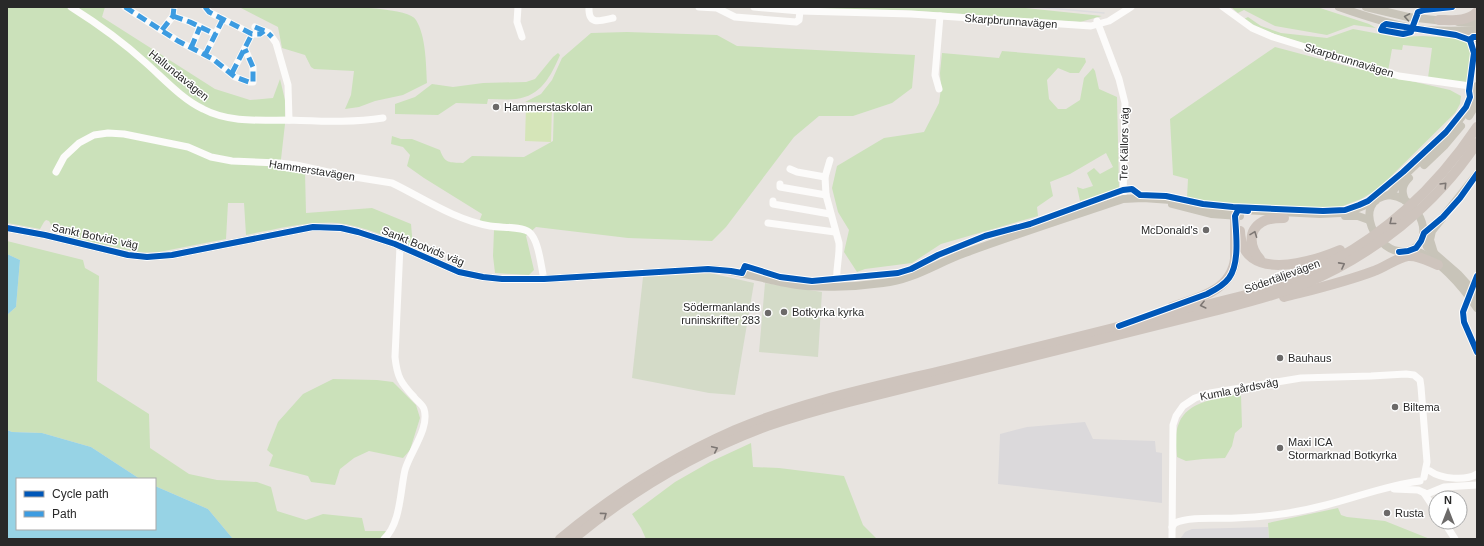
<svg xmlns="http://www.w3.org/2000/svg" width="1484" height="546" viewBox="0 0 1484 546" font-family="Arial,sans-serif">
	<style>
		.industrial { fill: #dbd9db }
		.green { fill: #cbe1ba }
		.cemetery { fill: #d4dbc8 }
		.pitch { fill: #d5e5b8 }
		.water { fill: #97d3e5 }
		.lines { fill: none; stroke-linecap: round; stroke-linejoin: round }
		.minor { stroke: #fcfbfa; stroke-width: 7 }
		.major { stroke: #c8c4b9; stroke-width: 8 }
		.highway { stroke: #cec4bd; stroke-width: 10 }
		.rail { stroke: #ddddde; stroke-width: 1.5 }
		.quiet { stroke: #3d9ce1; stroke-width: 5; stroke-dasharray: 10 5; stroke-linecap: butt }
		.cycleway-casing { stroke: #fff; stroke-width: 8 }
		.cycleway { stroke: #0057b8; stroke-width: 6 }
		.oneway { stroke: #787671 }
		.oneway2 { stroke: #7c7673 }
		.poi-dot { fill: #6c6a69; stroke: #fff; stroke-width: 1.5 }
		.labels { text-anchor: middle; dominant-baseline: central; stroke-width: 3; stroke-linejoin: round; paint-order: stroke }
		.street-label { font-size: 11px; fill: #292929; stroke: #fff }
		.poi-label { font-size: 11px; fill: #292929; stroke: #fff; text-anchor: start }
	</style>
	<rect width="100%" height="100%" fill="#e8e4e0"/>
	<g class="industrial">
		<path d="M1085,422L1093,439L1155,441L1156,452L1162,453V503L998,484L1000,434L1027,427Z"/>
		<path d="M1268,527L1269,539H1180L1185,532L1192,529Z"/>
	</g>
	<g class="green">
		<path d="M7,7H105L102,17L215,89L250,100L273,98L280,79L285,100V124L280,168L305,172L306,213L372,208L411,224L413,247C389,238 364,226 337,223C307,221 276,229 246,235L244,203H228L226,239L159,252L141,253L73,238L55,232L49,221L46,220L44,222L40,229L7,223Z"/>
		<path d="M239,7C265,7 405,1 416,20C426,36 426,64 427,83L403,95L375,101L359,107L345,109L351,95L354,71L314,69L311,67L305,55L282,48L278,27Z"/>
		<path d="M777,7H1015L1102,16L1080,22L902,10L798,9Z"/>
		<path d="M1231,7H1317L1369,24L1376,28L1354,25L1327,35L1275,26L1244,10L1238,13Z"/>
		<path d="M1248,17L1261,26L1281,33L1327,38L1353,29L1396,37L1423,36L1455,38L1468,41L1476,53V66L1473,80L1465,83L1428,78L1432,48L1403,45L1402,50L1392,49L1388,71L1253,27L1244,19Z"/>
		<path d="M627,32L717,35L737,46L915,55L912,88L892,103L853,116H819L794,137L726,227L712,241L628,238L536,227L526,236L534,270L529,275L495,273L493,256L494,230L478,225L482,214L424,178L407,166L410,155L403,147L391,144L392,136L401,139H412L440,150C445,164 449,162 463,163L472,156L524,157L553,141L554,103L525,102L541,94L552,80L562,58L591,33Z"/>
		<path d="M1275,47L1354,68L1450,90L1461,96L1460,104L1455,113L1378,189L1361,199L1343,206L1321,211L1222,205L1187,198L1188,179L1173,175L1170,119Z"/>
		<path d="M1002,51L1085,58L1086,62L1079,73H1070L1058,68L1047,80L1049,99L1058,109H1066L1080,100L1084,78L1093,68L1095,71L1099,89L1117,97L1119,188L1080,201L1077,187L1083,189L1093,186L1087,173L1094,168L1100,174L1113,167L1106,153L1070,174L1050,182L1053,196L1037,207L1038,216L941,244L912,263L865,269L857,272L844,252L849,230L838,212L832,188L837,166L884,138L924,132L939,103L941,89L940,73L942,53L999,58Z"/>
		<path d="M558,53L560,55C551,76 541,96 516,99C507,100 497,99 488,99L487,104L456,103L438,115L395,114V104L415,97L432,84L453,87L483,83L526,82L535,79L553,57Z"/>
		<path d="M7,241L83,260L85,268L99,276L97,381L149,414L150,448L189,474L217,480L257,482L271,487L277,511L306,520L323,514L362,518L365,531H386L380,539H233L208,509L155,486V479H140L91,447L42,433L12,432L7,430V315L16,307L20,260L7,254Z"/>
		<path d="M333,379L377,380L393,382L416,405L420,418L410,450L403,458L369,451L354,458L340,469L335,485L311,482L308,476L269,466L273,455L267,450L278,422L303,394Z"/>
		<path d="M1237,394L1241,395L1242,427L1235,433L1232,446L1225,458L1203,459L1186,461L1177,457C1176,446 1174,434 1179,423C1188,401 1216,399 1237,394Z"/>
		<path d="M751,443L753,467L779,468L844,476L863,525L877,539H646L641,528L632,514L675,482L710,462Z"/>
		<path d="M1338,508L1341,515L1347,517L1385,521L1430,539H1269L1268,523Z"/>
	</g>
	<g class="cemetery">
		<path d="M710,273L754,283L735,395L709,393L632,378L643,277Z"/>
		<path d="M765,283L822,292L818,357L759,352Z"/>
	</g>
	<path class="pitch" d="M526,105H552L551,142L525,141Z"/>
	<g class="water">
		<path d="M7,254L20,260L16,307L7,315Z"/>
		<path d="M7,430L12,432L42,433L91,447L140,479H17V529H155V486L208,509L233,539H7Z"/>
	</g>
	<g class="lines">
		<g class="minor">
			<path d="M71,7C98,24 123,42 146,63C164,79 182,99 203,109C229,123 261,120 289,120C320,121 352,123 383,118"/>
			<path d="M125,7L178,41L213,59L235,77L249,82H253V67L245,49"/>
			<path d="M205,7L209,12L252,34H260L264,31"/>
			<path d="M518,7L517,22L522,37"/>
			<path d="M589,7C588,26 600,21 613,18"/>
			<path d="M699,7L717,8L735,17L796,22L799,20L800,11"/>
			<path d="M754,7L800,11L911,14L1091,26L1109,21L1131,7"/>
			<path d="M1223,7L1252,28L1273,37L1399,76L1477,87"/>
			<path d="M173,16L190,22L215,34"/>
			<path d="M1097,21L1119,79L1125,103L1123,199"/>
			<path d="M255,27L269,33L276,43L288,85L289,120"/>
			<path d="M162,30L173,16L174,7"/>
			<path d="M191,48L200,27"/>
			<path d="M205,55L223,19"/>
			<path d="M232,73L252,34"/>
			<path d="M939,89L935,75L940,16"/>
			<path d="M830,160L825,177L826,195L839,243C840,257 835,271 837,286"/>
			<path d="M790,169L797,172L825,177"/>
			<path d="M56,172L64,157L79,143L94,135L108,133L124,134L188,147L211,157L232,161L279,163L296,165L342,175L392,183C423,198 455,220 490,226C500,228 521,226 529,232C539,240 541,267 544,279"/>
			<path d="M780,184V187L826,195"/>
			<path d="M773,201V204L830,214"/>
			<path d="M768,223L835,232"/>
			<path d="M1430,471C1441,479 1466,481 1477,474"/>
			<path d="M1394,489L1418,490L1427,494L1444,487L1477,485"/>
			<path d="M1424,493L1436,511"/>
			<path d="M1444,522L1455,539"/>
			<path d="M1172,527L1175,523C1189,516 1219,519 1236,518C1266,517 1296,513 1326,505C1358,497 1388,485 1420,481"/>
			<path d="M384,539C401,523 400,491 405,470C410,452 430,428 424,409C423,405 417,401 414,397C401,383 397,377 395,357L400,246"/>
			<path d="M1172,539L1173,425L1176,416L1183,406L1195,398L1210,393L1301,378L1371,376L1406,374L1414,375L1420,380L1421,387L1427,462L1424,477"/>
		</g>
		<g class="major">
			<path d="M1339,7C1367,17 1395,26 1425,30C1442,31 1460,31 1477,30"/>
			<path d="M1366,7L1408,17L1444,21"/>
			<path d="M1458,22L1477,23"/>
			<path d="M1464,32L1471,34L1477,38"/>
			<path d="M1469,116L1477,103"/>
			<path d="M1424,165L1445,145L1461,126"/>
			<path d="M1389,195C1401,196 1410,202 1417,212C1422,220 1426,231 1421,241C1418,246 1413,250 1407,251C1376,257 1350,200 1389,195Z"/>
			<path d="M1389,195C1396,189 1400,181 1406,174C1433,148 1466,123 1477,86"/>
			<path d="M1405,200C1401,191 1402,185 1409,178"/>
			<path d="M1172,204L1211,214L1240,216"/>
			<path d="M1345,216H1358L1369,220"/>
			<path d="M7,228L45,235L128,255L147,257L172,255L313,227L341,228L358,232L395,244L459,272L483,277L502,279H544L708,269C735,270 760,278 786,283C814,289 854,287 883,283C913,280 937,263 965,253C1017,234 1070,217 1123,199L1143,198L1171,200L1221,209L1320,214L1340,213L1351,211L1375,201"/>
			<path d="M1423,236L1427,247L1458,274L1477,295"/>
			<path d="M1412,250C1437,256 1463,287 1477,308"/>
			<path d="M1434,253L1430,240L1432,231L1477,174"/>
		</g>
		<g class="highway">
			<path d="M1439,20C1452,20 1467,22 1477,12"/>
			<path d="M1240,231C1242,284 1311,262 1340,250"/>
			<path d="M1260,259C1250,248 1247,231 1262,222C1268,218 1277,218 1284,218"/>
			<path d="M1284,297C1315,289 1345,282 1374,271C1384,268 1398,257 1408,256C1418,255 1428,261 1438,265"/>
			<path d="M1172,307C1198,298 1231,291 1235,259V216L1238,210"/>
			<path d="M560,539C613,495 671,458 735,430C811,398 894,383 973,363C1068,339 1163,315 1258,292C1277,285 1296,279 1315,270C1381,240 1437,187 1477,127"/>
			<path d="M573,539C631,491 697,452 767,426C794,417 822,409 849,402L1214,311C1244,303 1275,296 1304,284C1373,255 1435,206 1477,143"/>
		</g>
		<path class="rail" d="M1038,7L1104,13"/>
		<g class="quiet">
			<path d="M125,7L178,41L213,59L235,77L249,82H253V67L245,49"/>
			<path d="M205,7L209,12L252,34H260L264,31"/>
			<path d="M173,16L190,22L215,34"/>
			<path d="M255,27L267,32L272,37"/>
			<path d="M162,30L173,16L174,7"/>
			<path d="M191,48L200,27"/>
			<path d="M205,55L223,19"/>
			<path d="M232,73L252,34"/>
		</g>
		<defs>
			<g id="cycleway">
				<path d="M1452,7L1424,10L1418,12L1417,15L1411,31V32L1403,34L1381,30L1383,26L1386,24L1456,35L1470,40L1473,37H1477"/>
				<path d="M7,228L45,235L128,255L147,257L172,255L313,227L341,228L358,232L395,244L459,272L483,277L502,279H544L708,269L731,271L742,273L745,266L780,277L812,281L898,273L911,269L938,255L985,236L1030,224L1123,190L1132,189L1140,195L1166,196L1203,204L1233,207L1323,211L1345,210L1359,205L1368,201L1403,172L1446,132L1466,107L1470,97L1469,91L1474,53L1470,40"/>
				<path d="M1399,252L1408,251L1416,248L1421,241L1424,233L1443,217L1460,198L1477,174"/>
				<path d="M1477,276L1463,312L1464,322L1477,352"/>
				<path d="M1119,326L1207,294C1215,290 1224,285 1229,278C1240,263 1236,233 1235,216L1238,210L1248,211"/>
			</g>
		</defs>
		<use href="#cycleway" class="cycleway-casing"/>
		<use href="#cycleway" class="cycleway"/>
	</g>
	<defs><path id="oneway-chevron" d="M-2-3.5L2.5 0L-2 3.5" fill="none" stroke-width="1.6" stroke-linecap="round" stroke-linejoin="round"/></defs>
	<use class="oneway" href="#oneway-chevron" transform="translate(1407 17) rotate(-170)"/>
	<g class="oneway2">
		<use href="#oneway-chevron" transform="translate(1444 185) rotate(-46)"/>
		<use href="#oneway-chevron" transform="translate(1392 222) rotate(141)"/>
		<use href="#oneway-chevron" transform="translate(1254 234) rotate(-69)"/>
		<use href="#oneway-chevron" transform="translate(1342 265) rotate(-28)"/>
		<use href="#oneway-chevron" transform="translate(1203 305) rotate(166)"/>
		<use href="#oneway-chevron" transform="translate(715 449) rotate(-25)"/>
		<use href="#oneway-chevron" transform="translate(604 515) rotate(-36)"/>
	</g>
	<g class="poi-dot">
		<circle cx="496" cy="107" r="4"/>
		<circle cx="1206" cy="230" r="4"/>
		<circle cx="784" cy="312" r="4"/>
		<circle cx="768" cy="313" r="4"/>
		<circle cx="1280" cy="358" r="4"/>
		<circle cx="1395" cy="407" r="4"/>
		<circle cx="1280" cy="448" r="4"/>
		<circle cx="1387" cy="513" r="4"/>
	</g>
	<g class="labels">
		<g class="street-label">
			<text transform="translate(1011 21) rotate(4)">Skarpbrunnavägen</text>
			<text transform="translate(1349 60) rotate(17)">Skarpbrunnavägen</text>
			<text transform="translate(179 75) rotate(39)">Hallundavägen</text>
			<text transform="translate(1124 144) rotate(-89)">Tre Källors väg</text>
			<text transform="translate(312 170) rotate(9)">Hammerstavägen</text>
			<text transform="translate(95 236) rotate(12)">Sankt Botvids väg</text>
			<text transform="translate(423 246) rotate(22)">Sankt Botvids väg</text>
			<text transform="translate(1282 276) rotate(-20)">Södertäljevägen</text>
			<text transform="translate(1239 389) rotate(-11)">Kumla gårdsväg</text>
		</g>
		<g class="poi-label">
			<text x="504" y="107">Hammerstaskolan</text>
			<text x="1198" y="230" text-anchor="end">McDonald's</text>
			<text x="760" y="307" text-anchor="end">Södermanlands<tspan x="760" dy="13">runinskrifter 283</tspan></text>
			<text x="792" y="312">Botkyrka kyrka</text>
			<text x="1288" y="358">Bauhaus</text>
			<text x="1403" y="407">Biltema</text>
			<text x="1288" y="442">Maxi ICA<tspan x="1288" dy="13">Stormarknad Botkyrka</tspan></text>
			<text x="1395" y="513">Rusta</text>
		</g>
	</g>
	<rect width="1484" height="546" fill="none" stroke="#292929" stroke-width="16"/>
	<rect x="16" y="478" width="140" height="52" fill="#ffffff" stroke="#a9a9a9"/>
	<rect x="24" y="491" width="20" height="6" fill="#0057b8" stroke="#a9a9a9"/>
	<text x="52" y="498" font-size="12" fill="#292929">Cycle path</text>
	<rect x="24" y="511" width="20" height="6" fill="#3d9ce1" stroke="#a9a9a9"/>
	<text x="52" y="518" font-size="12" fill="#292929">Path</text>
	<g transform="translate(1448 510)"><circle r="19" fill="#ffffff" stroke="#a9a9a9"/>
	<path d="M0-3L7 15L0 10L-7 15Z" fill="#6c6a69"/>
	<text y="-6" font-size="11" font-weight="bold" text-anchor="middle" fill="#292929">N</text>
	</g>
</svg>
